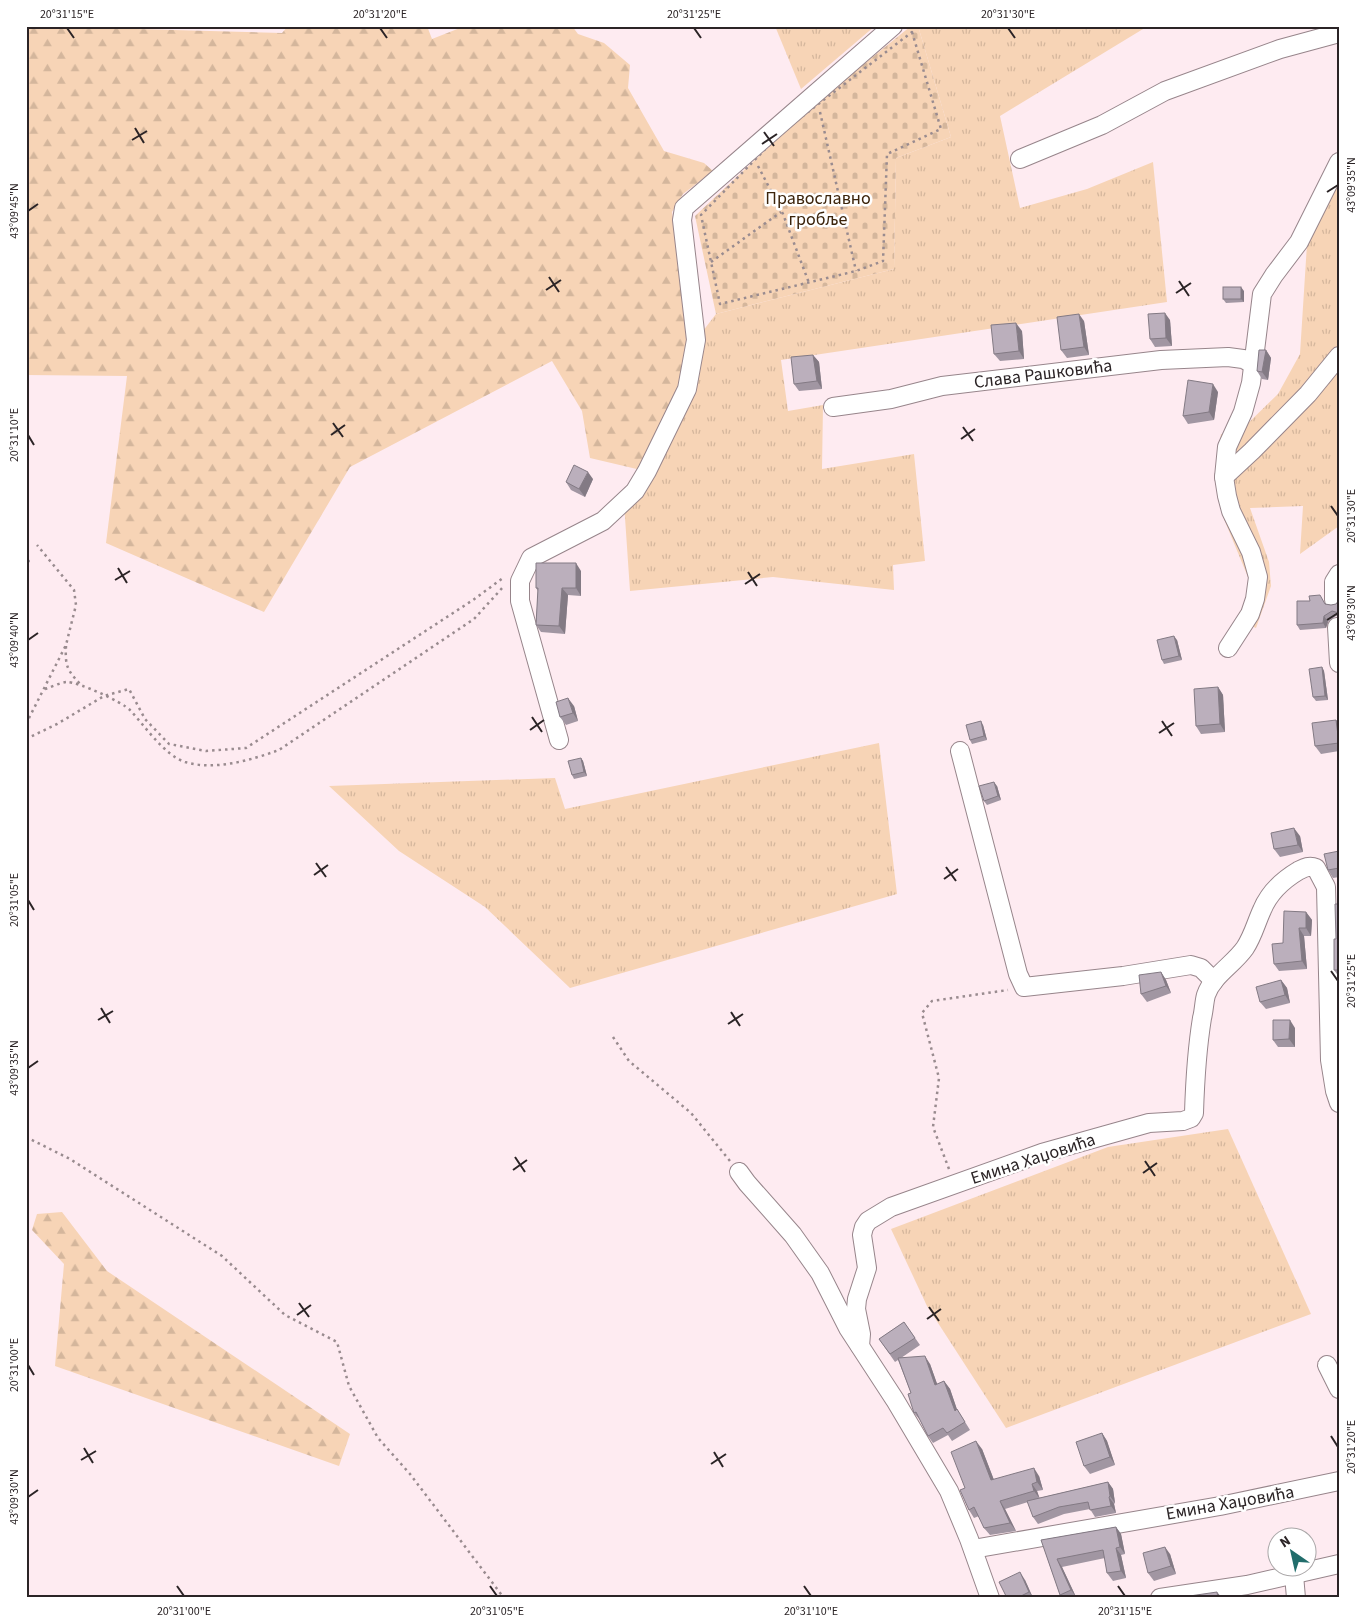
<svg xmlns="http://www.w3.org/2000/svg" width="1365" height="1624" viewBox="0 0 1365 1624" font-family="'Source Sans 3',sans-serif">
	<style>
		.grass { fill: url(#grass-tufts) }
		.forest { fill: url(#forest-firs) }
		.cemetery { fill: url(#cemetery-stones) }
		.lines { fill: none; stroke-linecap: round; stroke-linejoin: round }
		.minor-casing { stroke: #97858b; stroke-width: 20 }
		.path { stroke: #998b8f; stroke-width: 2.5; stroke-dasharray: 2.5 4; stroke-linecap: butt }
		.minor { stroke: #fff; stroke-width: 18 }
		.wall { fill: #a196a2 }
		.shaded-wall { fill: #837a84 }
		.building { fill: #bbafbc; stroke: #837a84 }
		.ticks { fill: none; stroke: #2b2426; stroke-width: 2 }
		.labels { text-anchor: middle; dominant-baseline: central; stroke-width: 5; stroke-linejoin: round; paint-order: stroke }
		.park-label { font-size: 18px; fill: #3c240b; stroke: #fff }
		.street-label { font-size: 18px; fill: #2b2426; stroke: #fff }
		.neatline { fill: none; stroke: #2b2426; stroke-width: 2 }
		.ticks-label { font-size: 12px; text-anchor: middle; fill: #2b2426 }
	</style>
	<defs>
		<pattern id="grass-tufts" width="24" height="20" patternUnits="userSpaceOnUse" patternTransform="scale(1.25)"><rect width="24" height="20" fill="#f7d4b6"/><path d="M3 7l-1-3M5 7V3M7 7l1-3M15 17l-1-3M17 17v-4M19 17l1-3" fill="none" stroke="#d4b69c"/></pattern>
		<pattern id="forest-firs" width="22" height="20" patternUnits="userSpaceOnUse" patternTransform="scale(1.25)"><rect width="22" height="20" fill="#f7d4b6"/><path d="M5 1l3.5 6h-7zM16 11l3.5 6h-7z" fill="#d4b69c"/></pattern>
		<pattern id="cemetery-stones" width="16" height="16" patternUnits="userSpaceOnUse" patternTransform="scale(1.25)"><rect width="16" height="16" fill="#f7d4b6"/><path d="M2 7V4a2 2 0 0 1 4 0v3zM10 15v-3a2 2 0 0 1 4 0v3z" fill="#d4b69c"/></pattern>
	</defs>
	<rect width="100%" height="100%" fill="#feebf1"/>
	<g class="grass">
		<path d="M775,26H875L801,89Z"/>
		<path d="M918,26H1148L1000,116L1020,208L1087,189L1153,162L1167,302L781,360L788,411L823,405L822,469L914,454L925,561L893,565L894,590L773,577L630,591L624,503L696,340L716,314L894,269L896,158L951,137Z"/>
		<path d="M1339,162V526L1300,554L1303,506L1250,508L1269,562L1271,586L1256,628L1240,621L1250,582L1224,519L1216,467L1221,434L1236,435L1278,394L1300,354L1307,244Z"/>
		<path d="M879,743L897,894L570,988L485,907L399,851L329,786L555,778L565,809Z"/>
		<path d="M1228,1129L1311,1314L1006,1428L927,1306L891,1229L1108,1147Z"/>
	</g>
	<g class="forest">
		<path d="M26,26L282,33L288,26H427L432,39L465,26H572L578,34L604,43L630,65L628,88L664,151L704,163L713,171L683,194L672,212L690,340L683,382L641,470L590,458L582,411L552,361L350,467L264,612L106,543L127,376L26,375Z"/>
		<path d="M62,1212L107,1271L350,1434L339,1466L55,1366L64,1264L32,1230L37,1214Z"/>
	</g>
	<path class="cemetery" d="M911,26H918L951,137L896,158L894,269L716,314L695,216L817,102Z"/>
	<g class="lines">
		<defs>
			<g id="minor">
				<path d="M1020,159L1102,125L1165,91L1280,49L1339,33"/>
				<path d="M833,407L891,399L942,386L1161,360L1228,357L1243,359L1253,364"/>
				<path d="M1224,477L1252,451L1308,394L1339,356"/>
				<path d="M1334,600V582L1339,574"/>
				<path d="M1337,627L1339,663"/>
				<path d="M1228,648L1250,614L1255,599L1258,577L1251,552L1231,511L1227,496L1224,477L1227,447L1243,412L1251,383L1262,294L1274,275L1299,242L1339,162"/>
				<path d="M559,740L520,601V581L531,558L603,521L635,491L647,471L687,389L696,340L682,220L684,208L893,26"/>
				<path d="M960,751L1018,974L1024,987L1123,976L1191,965L1201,968L1214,981"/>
				<path d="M739,1172L747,1183L793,1235L820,1273L848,1328L895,1400L949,1491L969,1539L990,1598"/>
				<path d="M860,1346L861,1334L856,1309L857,1299L867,1268L862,1235L864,1227L868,1221L891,1207L1042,1153L1149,1123L1183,1121L1191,1118L1194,1113C1195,1081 1197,1049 1202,1018C1204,1011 1204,1002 1206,995C1213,975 1233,965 1245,948C1253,936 1256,923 1262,910C1269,893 1283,880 1298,871C1304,868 1309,865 1316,868L1326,887L1330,1060L1335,1091L1339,1103"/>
				<path d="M1327,1365L1339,1389"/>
				<path d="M973,1549L1220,1506L1339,1481"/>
				<path d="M1294,1575L1296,1598"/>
				<path d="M1160,1598L1247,1585L1339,1564"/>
			</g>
		</defs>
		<use href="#minor" class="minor-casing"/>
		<g class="path">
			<path d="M912,32L941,129L887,154L883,261L856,271L720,304L701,215L782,132Z"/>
			<path d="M820,112L856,271"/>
			<path d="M758,166L783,214L809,283"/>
			<path d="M711,262L781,212"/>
			<path d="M66,646C65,666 67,670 81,685"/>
			<path d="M45,689C52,687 61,682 67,682C79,682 122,702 130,710C145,726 164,755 185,762C215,771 251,760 279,750L474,619L504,586"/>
			<path d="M26,724L66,645L76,605L74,590L37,545"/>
			<path d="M26,739L57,724L104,696L129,689L145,719L169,744L206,751L246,748L473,600L503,578"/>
			<path d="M613,1037L629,1061L691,1113L730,1161"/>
			<path d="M26,1137L70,1159L222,1256L285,1315L337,1342L349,1386L378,1438L410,1474L504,1598"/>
			<path d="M949,1169L933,1127L939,1078L922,1013L932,1001L1008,990"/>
		</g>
		<use href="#minor" class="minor"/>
	</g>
	<g class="wall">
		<path d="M1244,291V302L1226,303L1223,299Z"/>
		<path d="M1170,320L1172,346L1155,347L1150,339Z"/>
		<path d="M1084,321L1089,355L1067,358L1061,350Z"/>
		<path d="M1022,331L1024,359L1000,361L994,354Z"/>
		<path d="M1266,350L1271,358L1268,380L1262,379L1257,371Z"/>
		<path d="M813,355L819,362L822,389L799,391L794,384Z"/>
		<path d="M1218,392L1214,420L1188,424L1183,416Z"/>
		<path d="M593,479L585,497L571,490L566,482Z"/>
		<path d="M581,571V596L568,595L565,634L541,632L536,625L538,591L536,588Z"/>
		<path d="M1339,600V617L1336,616L1328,622L1326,628L1300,630L1297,625L1325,604L1331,605L1336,604Z"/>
		<path d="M1177,640L1182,660L1164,664L1162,660Z"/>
		<path d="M1322,667L1324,671L1328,700L1316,701L1313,697Z"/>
		<path d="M1218,687L1223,695L1225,732L1201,734L1196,726Z"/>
		<path d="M574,706L578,721L566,725L560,717Z"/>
		<path d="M1336,720L1339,723V751L1321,754L1315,746Z"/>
		<path d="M983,725L987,740L972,744L970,740Z"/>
		<path d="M581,758L583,761L587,776L574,779L572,775Z"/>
		<path d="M997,786L1001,800L987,805L984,801Z"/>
		<path d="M1300,836L1303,852L1280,857L1274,849Z"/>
		<path d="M1339,851V877L1333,878L1328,870Z"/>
		<path d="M1339,904V977L1334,970Z"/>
		<path d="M1306,912L1312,920L1311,936H1304L1307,969L1279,971L1274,964Z"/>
		<path d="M1161,972L1166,980L1171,993L1147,1002L1141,994Z"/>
		<path d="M1281,980L1287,988L1290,1003L1266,1009L1260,1002Z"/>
		<path d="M1295,1028V1047H1278L1273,1040Z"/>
		<path d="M904,1322L920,1345L901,1358L930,1364L937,1384L944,1381L950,1389L957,1410L962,1417L970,1430L952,1441L948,1435L933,1443L928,1436L920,1420L914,1413L911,1393L898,1360L895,1362L879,1339Z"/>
		<path d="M1102,1433L1107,1441L1115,1465L1090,1474L1084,1466Z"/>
		<path d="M982,1449L994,1480L1039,1476L1043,1490L1037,1491L1039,1498L1108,1482L1113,1489L1115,1503L1114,1504L1116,1513L1095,1517L1090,1509L1064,1514L1038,1524L1033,1517L1028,1502L1005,1509L1016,1531L990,1535L984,1528L979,1516L974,1518L969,1510L965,1488Z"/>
		<path d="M1116,1527L1121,1534L1125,1554L1121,1555L1126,1578L1113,1581L1107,1573L1105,1558L1062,1567L1076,1597L1075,1598H1062L1060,1595L1041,1540Z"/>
		<path d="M1170,1554L1176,1574L1154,1581L1148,1573Z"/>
		<path d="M1025,1580L1033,1598H1007Z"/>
	</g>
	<g class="shaded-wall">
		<path d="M1241,287L1244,291V302L1241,299Z"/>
		<path d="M1165,313L1170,320L1172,346L1166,338Z"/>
		<path d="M1079,314L1084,321L1089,355L1084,347Z"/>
		<path d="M1016,323L1022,331L1024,359L1019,351Z"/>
		<path d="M1266,350L1271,358L1268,380L1262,372Z"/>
		<path d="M813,355L819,362L822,389L817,381Z"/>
		<path d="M1213,384L1218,392L1214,420L1209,412Z"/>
		<path d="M588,472L593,479L585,497L579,489Z"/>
		<path d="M26,555L30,561L26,568Z"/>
		<path d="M576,563L581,571V596L576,588Z"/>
		<path d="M562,588L568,595L565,634L559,626Z"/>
		<path d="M1324,616L1328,622L1326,628L1323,623Z"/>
		<path d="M1174,636L1177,640L1182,660L1179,656Z"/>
		<path d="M1322,667L1324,671L1328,700L1325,696Z"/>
		<path d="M1218,687L1223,695L1225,732L1220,724Z"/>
		<path d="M568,698L574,706L578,721L573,713Z"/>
		<path d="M1336,720L1339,723V737Z"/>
		<path d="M981,721L983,725L987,740L984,736Z"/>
		<path d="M581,758L583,761L587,776L584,772Z"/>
		<path d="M994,782L997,786L1001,800L998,796Z"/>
		<path d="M1294,828L1300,836L1303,852L1298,845Z"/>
		<path d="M1306,912L1312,920L1311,936L1306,928Z"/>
		<path d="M1299,928L1304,936L1307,969L1302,961Z"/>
		<path d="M1161,972L1166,980L1171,993L1166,986Z"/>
		<path d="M1281,980L1287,988L1290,1003L1285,995Z"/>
		<path d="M1290,1020L1295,1028V1047L1289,1039Z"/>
		<path d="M925,1356L930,1364L940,1392L935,1385Z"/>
		<path d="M944,1381L950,1389L960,1418L955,1411Z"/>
		<path d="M1102,1433L1107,1441L1115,1465L1110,1457Z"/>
		<path d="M976,1441L982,1449L997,1488L991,1480Z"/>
		<path d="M1034,1468L1039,1476L1043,1490L1037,1482Z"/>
		<path d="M1108,1482L1113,1489L1115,1503L1110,1496Z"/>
		<path d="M1032,1484L1037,1491L1040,1499L1034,1491Z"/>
		<path d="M1109,1497L1114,1504L1116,1513L1111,1506Z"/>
		<path d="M1000,1501L1005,1509L1016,1531L1010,1523Z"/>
		<path d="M1116,1527L1121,1534L1125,1554L1120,1547Z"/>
		<path d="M1165,1547L1170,1554L1176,1574L1171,1566Z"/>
		<path d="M1116,1548L1121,1555L1126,1578L1121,1571Z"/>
		<path d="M1057,1559L1062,1567L1076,1597L1071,1590Z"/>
		<path d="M1020,1572L1025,1580L1033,1598L1029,1592Z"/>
		<path d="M1217,1592L1222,1598H1218Z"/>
	</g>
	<g class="building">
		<rect x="1223" y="287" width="18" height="12"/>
		<path d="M1165,313L1166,338L1150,339L1148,314Z"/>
		<path d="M1079,314L1084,347L1061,350L1057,317Z"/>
		<path d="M1016,323L1019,351L994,354L991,325Z"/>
		<path d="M1259,350H1266L1262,372L1257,371Z"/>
		<path d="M813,355L817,381L794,384L791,357Z"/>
		<path d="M1188,380L1213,384L1209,412L1183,416Z"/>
		<path d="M574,465L588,472L579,489L566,482Z"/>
		<path d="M536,563H576V588H562L559,626L536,625L538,588H536Z"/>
		<path d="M1320,595L1325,604L1331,605L1336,604L1339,600V613L1332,611L1324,616L1323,623L1297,625V601H1310L1309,596Z"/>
		<path d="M1174,636L1179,656L1162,660L1157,640Z"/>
		<path d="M1322,667L1325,696L1313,697L1309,669Z"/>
		<path d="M1218,687L1220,724L1196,726L1194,689Z"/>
		<path d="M568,698L573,713L560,717L556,702Z"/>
		<path d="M1336,720L1339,743L1315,746L1312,723Z"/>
		<path d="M981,721L984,736L970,740L966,725Z"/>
		<path d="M581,758L584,772L572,775L568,761Z"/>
		<path d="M994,782L998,796L984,801L979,786Z"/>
		<path d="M1294,828L1298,845L1274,849L1271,833Z"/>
		<path d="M1339,851V868L1328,870L1324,854Z"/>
		<path d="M1335,904H1339V970H1334V939H1336Z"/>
		<path d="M1284,911L1306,912V928H1299L1302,961L1274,964L1272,944L1283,943Z"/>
		<path d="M1161,972L1166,986L1141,994L1139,975Z"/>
		<path d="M1281,980L1285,995L1260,1002L1256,987Z"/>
		<path d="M1273,1020H1290L1289,1039L1273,1040Z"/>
		<path d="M904,1322L915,1338L890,1354L879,1339Z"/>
		<path d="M925,1356L935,1385L944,1381L955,1411L957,1409L965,1422L947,1433L943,1428L928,1436L916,1412L914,1413L908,1394L911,1393L898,1358Z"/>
		<path d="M1102,1433L1110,1457L1084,1466L1076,1442Z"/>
		<path d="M976,1441L991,1480L1034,1468L1037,1482L1032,1484L1034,1491L1000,1501L1010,1523L984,1528L974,1507L969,1510L960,1490L965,1488L951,1452Z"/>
		<path d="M1108,1482L1110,1496L1109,1497L1111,1506L1090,1510L1088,1502L1059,1507L1033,1517L1027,1501Z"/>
		<path d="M1116,1527L1120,1547L1116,1548L1121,1571L1107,1573L1103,1550L1057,1559L1071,1590L1060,1595L1041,1540Z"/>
		<path d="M1165,1547L1171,1566L1148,1573L1143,1553Z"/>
		<path d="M1020,1572L1029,1592L1017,1598H1007L999,1582Z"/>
		<path d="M1217,1592L1218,1598H1176Z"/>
	</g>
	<path class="ticks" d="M67,28L74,38M380,28L387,38M694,28L701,38M1008,28L1015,38M135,128L144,143M764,132L774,146M132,140L147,131M762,144L777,134M1327,192L1338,185M28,211L38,204M549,277L559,292M1179,281L1189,296M546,290L561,280M1176,293L1191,283M333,423L343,437M963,427L973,441M28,435L34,445M331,435L345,425M961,439L975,429M1331,506L1338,516M118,568L127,583M748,572L757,586M115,580L130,571M745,584L760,574M1327,620L1338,613M28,640L38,633M532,717L542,732M1162,721L1172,736M530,730L544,720M1159,733L1174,723M316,863L326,877M946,867L956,881M314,875L328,865M944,879L958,869M28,900L34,910M1331,971L1338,981M101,1008L110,1023M731,1012L740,1026M98,1020L113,1011M728,1024L743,1014M28,1068L38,1061M515,1157L525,1172M1145,1161L1155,1176M513,1170L527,1160M1143,1173L1157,1163M299,1303L309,1317M929,1307L939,1321M297,1315L311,1305M927,1319L941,1309M28,1365L34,1375M1331,1436L1338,1447M84,1448L93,1463M714,1452L723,1467M81,1460L96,1451M711,1464L726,1454M28,1497L38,1490M177,1586L184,1596M490,1586L497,1596M804,1586L811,1596M1118,1586L1125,1596"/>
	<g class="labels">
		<g class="park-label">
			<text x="818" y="198">Православно<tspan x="818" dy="21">гробље</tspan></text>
		</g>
		<g class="street-label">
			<text transform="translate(1043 374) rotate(-7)">Слава Рашковића</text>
			<text transform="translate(1033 1159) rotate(-18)">Емина Хаџовића</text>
			<text transform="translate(1230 1503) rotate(-10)">Емина Хаџовића</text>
		</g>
	</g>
	<rect width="1365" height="1624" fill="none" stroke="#ffffff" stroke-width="55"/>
	<g transform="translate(1292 1552) rotate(326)"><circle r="24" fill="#ffffff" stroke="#aaa7a8"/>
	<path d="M0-4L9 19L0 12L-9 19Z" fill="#216d6b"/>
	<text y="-8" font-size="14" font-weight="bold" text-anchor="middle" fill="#2b2426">N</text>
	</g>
	<rect x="28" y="28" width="1310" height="1568" class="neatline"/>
	<g class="ticks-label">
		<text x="67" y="18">20°31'15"E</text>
		<text x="380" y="18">20°31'20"E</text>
		<text x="694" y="18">20°31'25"E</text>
		<text x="1008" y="18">20°31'30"E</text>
		<text transform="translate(1351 185) rotate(-90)" y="4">43°09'35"N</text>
		<text transform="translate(14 211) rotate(-90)" y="4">43°09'45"N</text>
		<text transform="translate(14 435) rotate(-90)" y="4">20°31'10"E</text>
		<text transform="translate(1351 516) rotate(-90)" y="4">20°31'30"E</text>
		<text transform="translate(1351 613) rotate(-90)" y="4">43°09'30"N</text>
		<text transform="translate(14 640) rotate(-90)" y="4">43°09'40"N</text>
		<text transform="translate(14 900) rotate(-90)" y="4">20°31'05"E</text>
		<text transform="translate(1351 981) rotate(-90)" y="4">20°31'25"E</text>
		<text transform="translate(14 1068) rotate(-90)" y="4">43°09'35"N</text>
		<text transform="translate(14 1365) rotate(-90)" y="4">20°31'00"E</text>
		<text transform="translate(1351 1447) rotate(-90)" y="4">20°31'20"E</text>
		<text transform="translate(14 1497) rotate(-90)" y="4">43°09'30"N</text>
		<text x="184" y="1615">20°31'00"E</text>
		<text x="497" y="1615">20°31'05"E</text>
		<text x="811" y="1615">20°31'10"E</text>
		<text x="1125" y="1615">20°31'15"E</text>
	</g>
</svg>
